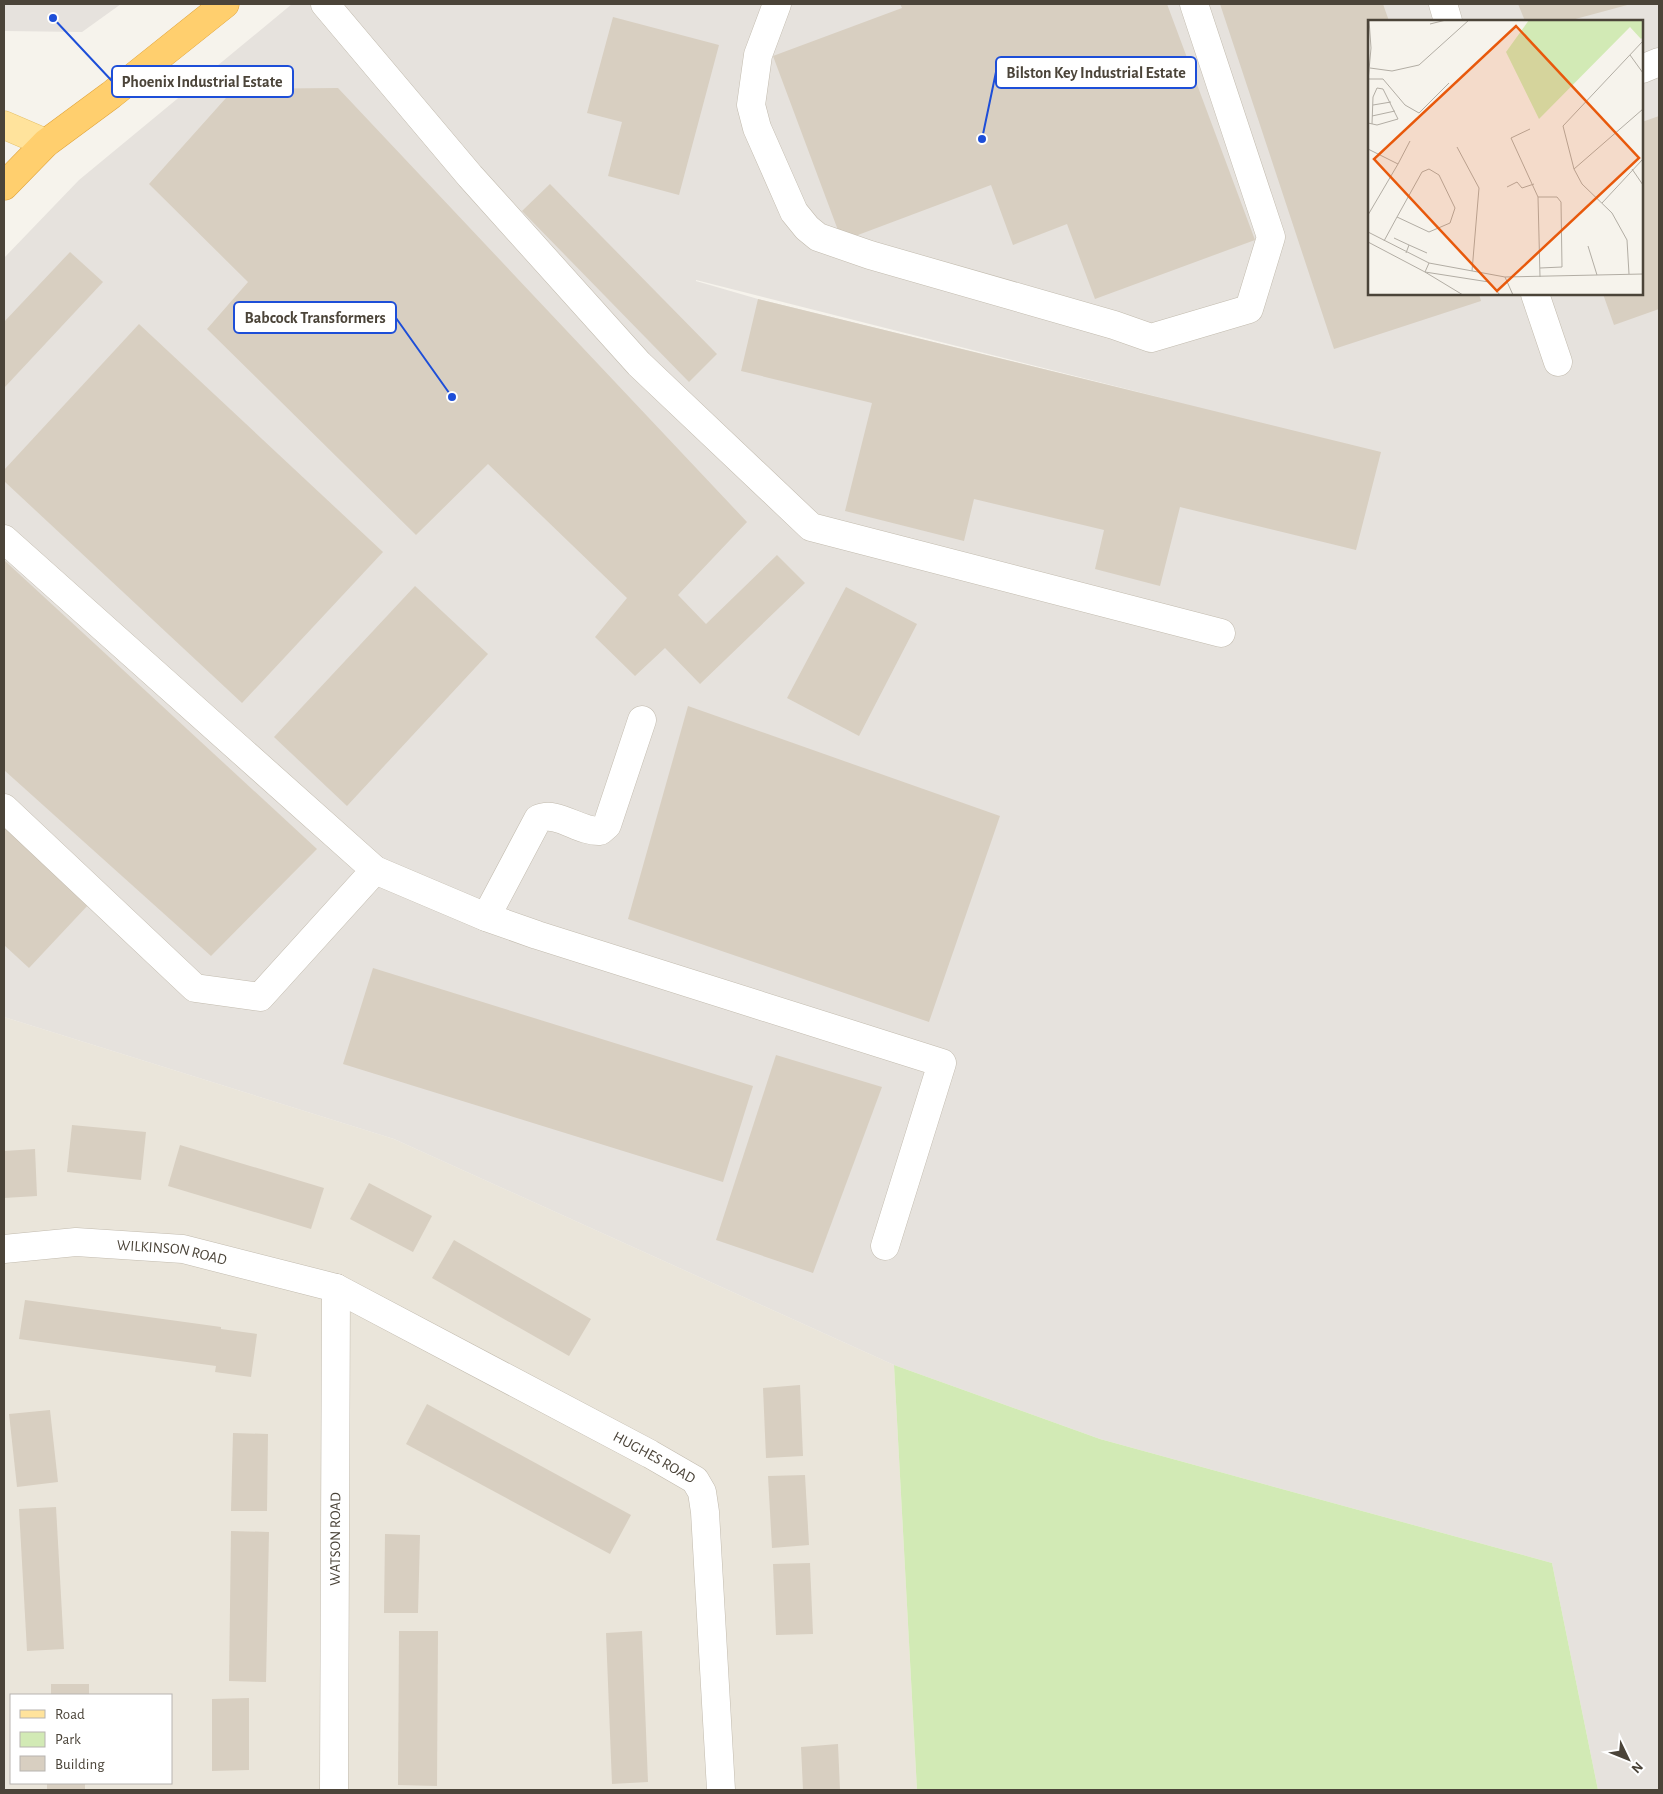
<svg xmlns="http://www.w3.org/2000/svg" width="1663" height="1794" viewBox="0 0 1663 1794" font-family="'Alegreya Sans',sans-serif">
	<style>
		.residential { fill: #eae5da; fill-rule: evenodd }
		.industrial { fill: #e6e2dd; fill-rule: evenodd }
		.green { fill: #d2eab5 }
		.building { fill: #d8cfc1 }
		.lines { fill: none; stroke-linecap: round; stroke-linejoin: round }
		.minor-casing { stroke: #c2bbae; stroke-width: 29 }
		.major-casing { stroke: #e6c16a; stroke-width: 29 }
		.highway-casing { stroke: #e0a43c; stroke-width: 29 }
		.minor { stroke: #fff; stroke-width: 28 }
		.major { stroke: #ffe39c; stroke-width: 28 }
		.highway { stroke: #ffcf6e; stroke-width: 28 }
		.labels { text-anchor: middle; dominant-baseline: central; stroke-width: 4.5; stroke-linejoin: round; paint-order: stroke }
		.street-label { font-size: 15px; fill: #4b4439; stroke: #fff }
		.inset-road { fill: none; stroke: #b2ada4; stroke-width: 1 }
		.view { fill: #e8590c; fill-opacity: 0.15; stroke: #e8590c; stroke-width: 2.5 }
		.inset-edge { fill: none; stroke: #4b4439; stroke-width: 2.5 }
		.leader { fill: none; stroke: #1d4ed8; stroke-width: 2 }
		.callout-dot { fill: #1d4ed8; stroke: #fff; stroke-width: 2 }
		.callout { fill: #fff; stroke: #1d4ed8; stroke-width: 2 }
		.callout-label { font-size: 16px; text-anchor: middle; font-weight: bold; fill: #4b4439 }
	</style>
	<rect width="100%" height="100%" fill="#f6f3ec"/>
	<path class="residential" d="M4,1017L394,1139L894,1365L917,1790H4ZM11,1695H171V1783H11Z"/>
	<g class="industrial">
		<path d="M4,4H121L82,32L4,31Z"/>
		<path d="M292,4H1659V1790H1598L1552,1563L1100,1439L894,1365L394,1139L4,1017V258L79,180ZM1369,21H1642V294H1369ZM696,281V280L1178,402L758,299Z"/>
	</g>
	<path class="green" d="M894,1365L1100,1439L1552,1563L1598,1790H917Z"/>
	<g class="building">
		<path d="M900,4H1167L1255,240L1095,299L1067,224L1013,245L991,185L842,241L773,56L902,8Z"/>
		<path d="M1220,4H1383L1389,21H1369V294H1479L1481,301L1334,349Z"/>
		<path d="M1518,4H1631L1568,21H1525Z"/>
		<path d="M613,17L719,45L679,195L608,176L622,122L587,113Z"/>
		<path d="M338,88L747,522L678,595L706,624L777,555L805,583L700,684L665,648L635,676L595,637L627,598L488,464L416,535L207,329L248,282L149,184L234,89Z"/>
		<path d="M1659,116V309L1614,325L1603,294H1642V122Z"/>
		<path d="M550,184L717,354L689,382L522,211Z"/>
		<path d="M70,252L103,282L4,388V322Z"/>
		<path d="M758,299L1381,452L1356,550L1180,507L1160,586L1095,569L1104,530L974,499L964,541L845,511L872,403L741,371Z"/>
		<path d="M139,324L383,552L242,703L4,481V470Z"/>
		<path d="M4,560L317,849L211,956L4,770Z"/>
		<path d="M415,586L488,654L347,806L274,737Z"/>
		<path d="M846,587L917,624L859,736L787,698Z"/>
		<path d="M688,706L1000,816L929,1022L628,919Z"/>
		<path d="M4,825L89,904L29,968L4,945Z"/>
		<path d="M373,968L753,1086L723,1182L343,1064Z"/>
		<path d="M776,1055L882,1087L813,1273L716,1240Z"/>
		<path d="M72,1125L146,1132L141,1180L67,1172Z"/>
		<path d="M180,1145L324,1188L311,1229L168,1186Z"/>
		<path d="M35,1149L37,1196L4,1198V1151Z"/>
		<path d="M369,1183L432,1216L413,1252L350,1219Z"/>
		<path d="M454,1240L591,1319L569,1356L432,1278Z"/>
		<path d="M25,1300L221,1327V1329L257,1334L251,1377L215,1372L216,1366L19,1339Z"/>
		<path d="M800,1385L803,1456L766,1458L763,1388Z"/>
		<path d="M427,1404L631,1515L610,1554L406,1444Z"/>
		<path d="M50,1410L58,1482L17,1487L9,1414Z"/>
		<path d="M233,1433L268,1434L267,1511H231Z"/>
		<path d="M805,1475L809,1545L772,1548L768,1476Z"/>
		<path d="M56,1507L64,1649L27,1651L19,1509Z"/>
		<path d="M231,1531L269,1532L266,1682L229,1681Z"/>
		<path d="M385,1534L420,1535L418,1613H384Z"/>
		<path d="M810,1563L813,1634L776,1635L773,1564Z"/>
		<path d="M399,1631H438L437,1786L398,1785Z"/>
		<path d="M642,1631L648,1782L612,1784L606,1633Z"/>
		<rect x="51" y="1684" width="38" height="11"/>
		<path d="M249,1698V1770L212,1771V1699Z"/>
		<path d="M838,1744L840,1790H803L801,1747Z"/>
		<rect x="47" y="1783" width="38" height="7"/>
	</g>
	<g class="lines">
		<defs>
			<g id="minor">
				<path d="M325,4L470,176L639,364L811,527L1221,633"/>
				<path d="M777,4L758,55L751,105L757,128L794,212L807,228L818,237L870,255L1114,325L1151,338L1249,309L1271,237L1194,4"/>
				<path d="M1443,4L1448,21"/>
				<path d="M1642,69L1659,62"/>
				<path d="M1535,294L1558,362"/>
				<path d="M4,539L375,870L260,997L195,988L4,808"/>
				<path d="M375,870L486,917L537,935L942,1063L885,1246"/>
				<path d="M486,917L538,819C557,810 579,832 600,831L607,825L642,720"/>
				<path id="s1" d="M4,1249L76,1242L183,1249L336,1288L650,1454L695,1480L702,1492L705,1512L721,1790"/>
				<path id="s2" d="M334,1790L336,1288"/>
			</g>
			<path id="major" d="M4,125L46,143"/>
			<path id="highway" d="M4,186L46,143L111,95L225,4"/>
		</defs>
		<use href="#minor" class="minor-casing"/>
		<use href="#major" class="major-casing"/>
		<use href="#highway" class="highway-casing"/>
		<use href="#minor" class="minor"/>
		<use href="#major" class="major"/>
		<use href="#highway" class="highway"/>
	</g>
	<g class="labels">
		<g class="street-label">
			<text stroke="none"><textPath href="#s1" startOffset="169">WILKINSON ROAD</textPath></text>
			<text stroke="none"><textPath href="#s1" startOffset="698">HUGHES ROAD</textPath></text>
			<text stroke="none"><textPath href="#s2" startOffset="251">WATSON ROAD</textPath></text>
		</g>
	</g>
	<g transform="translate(1368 20)">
		<rect width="275" height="275" fill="#f6f3ec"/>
		<path d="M161,0H275V17L273,19L262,7L171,99L138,32Z" fill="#d2eab5"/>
		<path class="inset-road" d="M62,4L78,0M262,35L275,53M2,48L24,51L51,45L101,0M0,59H15L37,85L51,93L81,63M0,61L3,28L1,0M5,85L23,82M4,96L27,91M0,103L9,105L30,99L15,69L9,68L5,77L4,104M162,109L143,118L170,177M89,127L111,168L104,251M0,129L30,144L42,121M206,149L275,89M264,149L275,165M139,167L149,162L154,168L166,164M234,183L275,139M0,195L30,144M0,212L61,243L137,257L275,254M26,218L41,225L38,233M16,221L29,197L54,152L61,149L71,155L87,188L82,203L61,212L29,197M0,222L57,252L121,262L132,275M41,225L59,233M220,226L229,255M61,243L57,252L95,275M172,248L194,247L193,182L189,177H170L172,257M261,254L259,220L244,193L214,164L206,149L195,106L275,21M137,257L145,275"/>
		<path class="view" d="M148,6L271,138L129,271L6,139Z"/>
		<rect width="275" height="275" class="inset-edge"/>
	</g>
	<path class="leader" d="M982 139L996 72M53 18L112 81M452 397L396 318"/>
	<g class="callout-dot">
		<circle cx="982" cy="139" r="5"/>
		<circle cx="53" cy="18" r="5"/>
		<circle cx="452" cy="397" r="5"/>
	</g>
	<g class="callout">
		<rect x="996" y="57" width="200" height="31" rx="5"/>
		<rect x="112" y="66" width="181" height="31" rx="5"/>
		<rect x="234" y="302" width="162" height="31" rx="5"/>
	</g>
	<g class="callout-label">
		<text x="1096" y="78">Bilston Key Industrial Estate</text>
		<text x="202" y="87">Phoenix Industrial Estate</text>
		<text x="315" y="323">Babcock Transformers</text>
	</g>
	<rect width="1663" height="1794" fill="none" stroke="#4b4439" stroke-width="10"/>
	<rect x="10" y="1694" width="162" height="90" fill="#ffffff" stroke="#b7b4b0"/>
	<rect x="20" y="1710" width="25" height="8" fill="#ffe39c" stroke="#b7b4b0"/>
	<text x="55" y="1719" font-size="15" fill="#4b4439">Road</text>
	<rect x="20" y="1732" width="25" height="15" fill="#d2eab5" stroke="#b7b4b0"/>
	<text x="55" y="1744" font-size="15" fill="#4b4439">Park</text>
	<rect x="20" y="1756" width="25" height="15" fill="#d8cfc1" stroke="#b7b4b0"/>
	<text x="55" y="1769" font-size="15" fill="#4b4439">Building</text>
	<g transform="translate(1628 1759) rotate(133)" stroke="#ffffff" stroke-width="4" paint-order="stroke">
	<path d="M0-4L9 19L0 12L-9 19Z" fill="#4b4439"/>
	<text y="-8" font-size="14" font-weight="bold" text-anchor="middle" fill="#4b4439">N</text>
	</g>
</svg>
